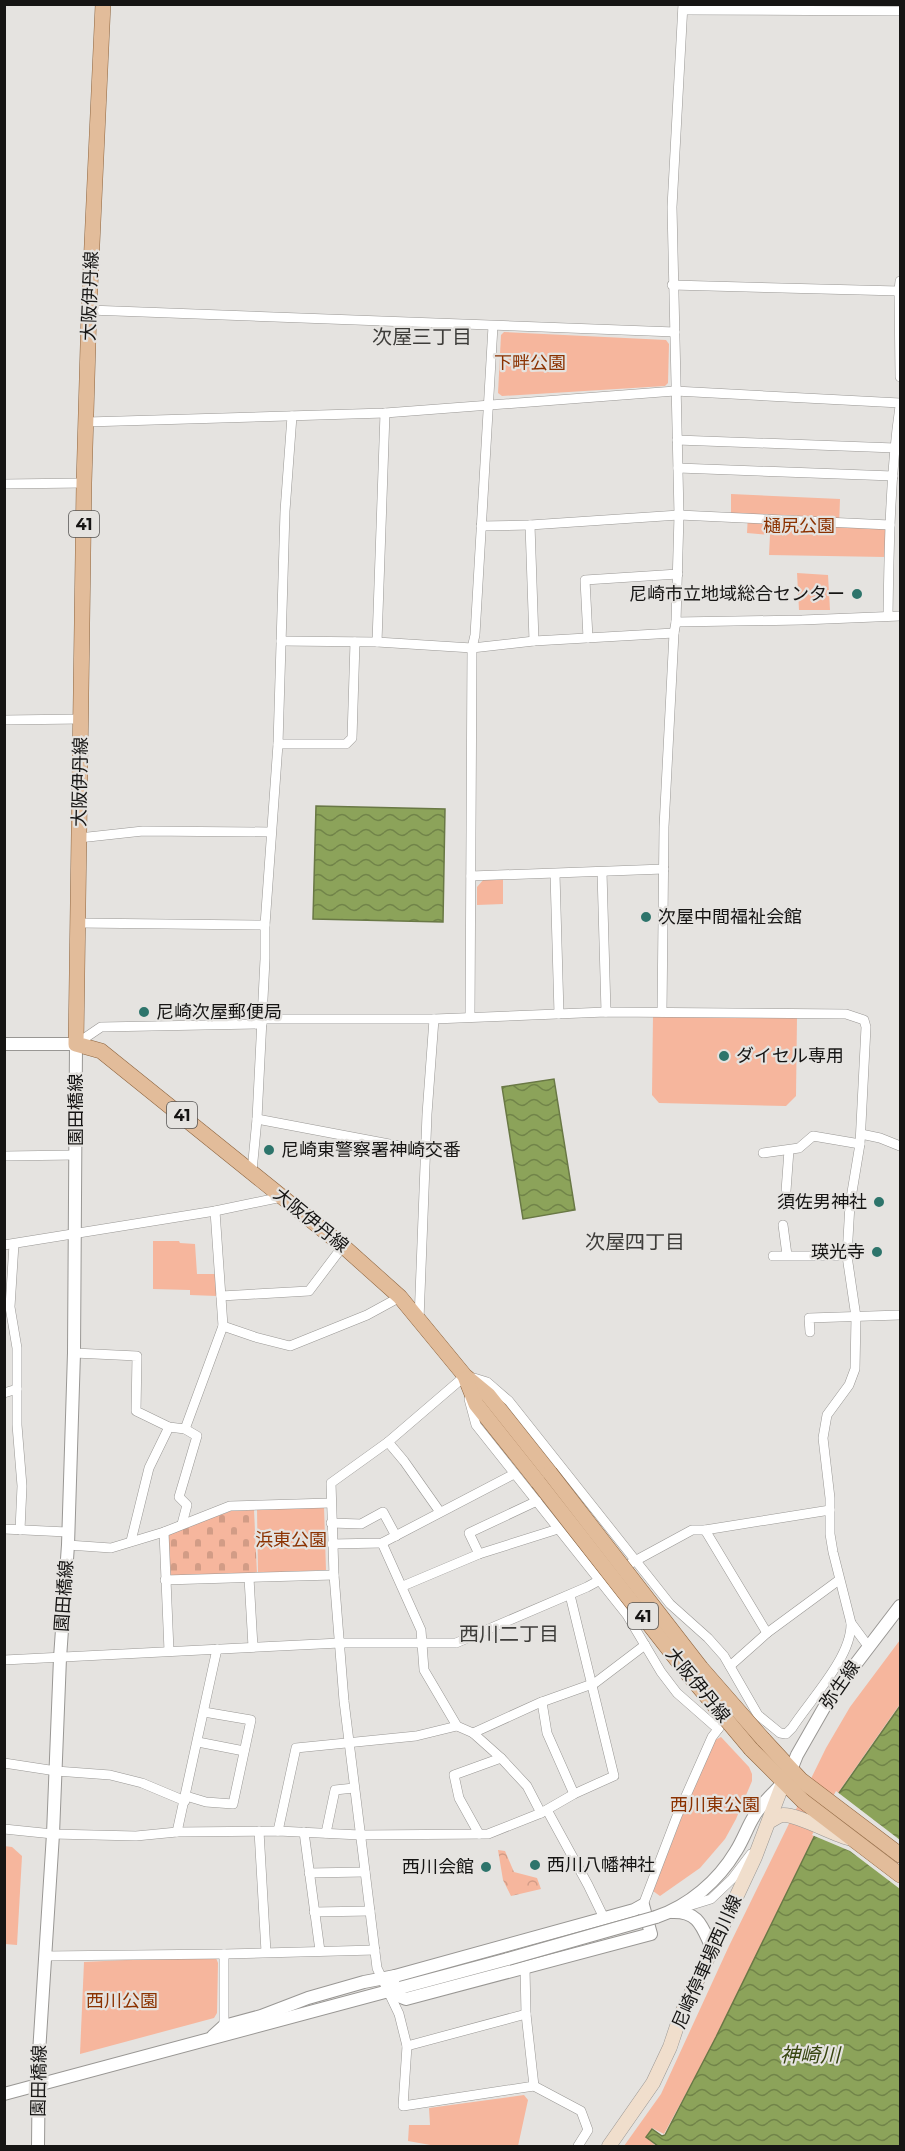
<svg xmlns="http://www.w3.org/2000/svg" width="905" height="2151" viewBox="0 0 905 2151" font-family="Montserrat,'Noto Sans JP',sans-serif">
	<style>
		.green { fill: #f6b69d }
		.forest { fill: url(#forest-crowns) }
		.cemetery { fill: url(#cemetery-stones) }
		.water { fill: url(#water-waves); stroke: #697845; stroke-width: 1.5 }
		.pier { fill: #e5e3e0 }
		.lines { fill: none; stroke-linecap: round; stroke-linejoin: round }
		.minor-casing { stroke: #999794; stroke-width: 10 }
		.tertiary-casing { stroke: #999794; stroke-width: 14 }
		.secondary-casing { stroke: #999794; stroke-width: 15 }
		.primary-casing { stroke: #8e653f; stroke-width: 16 }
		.minor { stroke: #fff; stroke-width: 9 }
		.tertiary { stroke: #fff; stroke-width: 12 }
		.secondary { stroke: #f0decc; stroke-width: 14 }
		.primary { stroke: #e2bc9a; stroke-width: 15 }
		.tertiary-bridge-casing { stroke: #999794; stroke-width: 14; stroke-linecap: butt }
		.primary-bridge-casing { stroke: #8e653f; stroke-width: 16; stroke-linecap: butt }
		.tertiary-bridge { stroke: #fff; stroke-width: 12 }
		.primary-bridge { stroke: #e2bc9a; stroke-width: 15 }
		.poi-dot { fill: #2d746b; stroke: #e5e3e0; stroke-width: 2 }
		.labels { text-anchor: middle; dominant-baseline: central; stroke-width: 4.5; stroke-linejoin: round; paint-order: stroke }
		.shield { fill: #e5e3e0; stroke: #545351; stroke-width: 1.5 }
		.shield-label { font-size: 16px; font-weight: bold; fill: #161514 }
		.street-label { font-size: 18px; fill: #161514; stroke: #e5e3e0 }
		.park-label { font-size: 18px; fill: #8b3201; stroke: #e5e3e0 }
		.poi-label { font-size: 18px; fill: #161514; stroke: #e5e3e0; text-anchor: start }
		.neighbourhood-label { font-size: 20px; fill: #3e3d3a; stroke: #e5e3e0 }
		.water-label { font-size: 20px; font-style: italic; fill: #384610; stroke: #e5e3e0 }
	</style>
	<defs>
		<pattern id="forest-crowns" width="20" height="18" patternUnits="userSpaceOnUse" patternTransform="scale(1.5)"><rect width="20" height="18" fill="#f6b69d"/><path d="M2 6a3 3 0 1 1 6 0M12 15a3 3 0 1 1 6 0" fill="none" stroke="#d29c86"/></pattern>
		<pattern id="cemetery-stones" width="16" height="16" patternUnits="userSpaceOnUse" patternTransform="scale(1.5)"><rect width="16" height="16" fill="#f6b69d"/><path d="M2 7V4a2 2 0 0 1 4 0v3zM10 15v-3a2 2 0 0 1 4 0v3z" fill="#d29c86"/></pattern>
		<pattern id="water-waves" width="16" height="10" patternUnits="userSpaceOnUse" patternTransform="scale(1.5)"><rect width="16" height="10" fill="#8ca35a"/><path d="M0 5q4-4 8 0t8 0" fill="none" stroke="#718449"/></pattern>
	</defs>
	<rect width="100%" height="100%" fill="#e5e3e0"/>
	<g class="green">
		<path d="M504,332L666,340L669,344L668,383L665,386L502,396L498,393L501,335Z"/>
		<path d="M731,494L840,499L839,527L886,528L885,557L769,555L770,535L747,533L748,514L731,513Z"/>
		<path d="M797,573L828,575L830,610H799Z"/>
		<path d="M484,879H503V904L477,905V887Z"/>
		<path d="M653,1015L797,1018L796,1096L786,1106L659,1103L652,1095Z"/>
		<path d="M153,1241H179L180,1243L195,1244L197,1274H216L217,1296L190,1295V1290L153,1289Z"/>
		<path d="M324,1507L326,1570L258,1573L257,1510Z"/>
		<path d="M900,1640V1704L840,1790L813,1838L715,2040L664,2134L652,2128L646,2137L656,2146H624L661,2094L729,1946L826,1748L850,1707Z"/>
		<path d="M721,1737L749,1767L752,1774V1781L736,1819L725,1839L700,1868L660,1896L653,1891L684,1811L715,1740Z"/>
		<path d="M4,1846L12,1847L22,1856L17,1945L5,1944Z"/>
		<path d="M210,1956L216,1958L218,1963L217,2013L214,2018L80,2054L84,1962Z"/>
		<path d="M524,2095L528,2100L518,2146H436L408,2141L409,2125H430L429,2108Z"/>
	</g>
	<path class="forest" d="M498,1850L505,1851L514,1872L537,1878L541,1889L511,1896L503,1880Z"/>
	<path class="cemetery" d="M254,1510L257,1574L172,1577L169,1574L167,1537L170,1533L231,1511Z"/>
	<g class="water">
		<path d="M316,806L445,809L443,922L313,919Z"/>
		<path d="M554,1079L575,1210L523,1219L502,1087Z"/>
		<path d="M900,1706V2146H658L646,2137L652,2129L662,2136L665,2135L716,2037L814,1837L839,1793Z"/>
	</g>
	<path class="pier" d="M836,1791L900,1840V1889L850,1851L812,1835Z"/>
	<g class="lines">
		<defs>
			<g id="minor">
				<path d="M683,10L900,11"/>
				<path d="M900,281L899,291L900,377"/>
				<path d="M672,285L899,291"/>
				<path d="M89,310L675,332"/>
				<path d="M87,422L385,413L675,391L900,403"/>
				<path d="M677,440L895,448"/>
				<path d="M678,468L893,476"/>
				<path d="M4,484L84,483"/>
				<path d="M481,526L530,525"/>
				<path d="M888,616C889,546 890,476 900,406"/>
				<path d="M676,622L802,620L900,616"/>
				<path d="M588,638L585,580L678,574"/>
				<path d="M281,641L377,642L472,648L534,641L674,633"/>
				<path d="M534,641L530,525L679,515L890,525"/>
				<path d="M377,642L385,413"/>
				<path d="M4,720L82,719"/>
				<path d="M278,744H346L352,738L355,642"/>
				<path d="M79,838L143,831L271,832"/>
				<path d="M602,872L606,1012"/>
				<path d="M555,874L559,1014"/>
				<path d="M471,876L664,869"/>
				<path d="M78,923L265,925"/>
				<path d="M662,1012L664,827L674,633L676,622L679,515L672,207L683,4"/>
				<path d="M470,1017L472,648L475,635L493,326"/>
				<path d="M262,1019H434L606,1012L846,1014L864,1020L866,1027L860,1144L850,1204L847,1256L856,1317L855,1369L849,1385L827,1415L823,1438L830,1498V1534L833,1552L851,1623L868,1646"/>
				<path d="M76,1044L101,1027L262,1024"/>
				<path d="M257,1119L426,1151"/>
				<path d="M861,1134L880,1138L900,1146"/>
				<path d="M763,1153L799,1148L813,1136L860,1144"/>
				<path d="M4,1156L76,1155"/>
				<path d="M252,1171L257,1119L265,959V925L278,744L285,511L292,416"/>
				<path d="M786,1191L789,1150"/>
				<path d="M783,1225L787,1255"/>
				<path d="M14,1244L10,1307L17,1348V1425L22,1486L20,1530"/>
				<path d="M4,1245L215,1211L282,1197"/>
				<path d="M773,1256H847"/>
				<path d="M221,1296L309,1291L343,1246"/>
				<path d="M419,1320L427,1114L434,1019"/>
				<path d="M223,1326L255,1337L290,1346L367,1315L400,1297"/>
				<path d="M810,1332L809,1318L900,1315"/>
				<path d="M74,1353L137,1356L136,1411L169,1427L185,1429L197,1436L179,1497L187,1505L182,1524"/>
				<path d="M465,1376L388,1442L331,1483L334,1575L344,1701L377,1968L399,2014L407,2046L403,2106L534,2086L526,2014L525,1968"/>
				<path d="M474,1378L487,1382L509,1401L670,1604L708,1638L724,1656L758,1715L780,1733L786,1734L792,1728C810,1700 852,1657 851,1623"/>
				<path d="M4,1393L17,1389"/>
				<path d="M469,1399L476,1425L627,1615L661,1672L677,1693L718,1729"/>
				<path d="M185,1429L223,1326L215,1211"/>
				<path d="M388,1442L404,1461L440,1512"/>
				<path d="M331,1523L361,1524L383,1512L396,1536"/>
				<path d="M4,1529L67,1532"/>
				<path d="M705,1530L767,1633"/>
				<path d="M164,1532L169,1651"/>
				<path d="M131,1541L149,1468L169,1427"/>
				<path d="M382,1543L421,1630L424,1670L457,1726"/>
				<path d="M332,1544L382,1543L514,1474"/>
				<path d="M68,1545L111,1548L164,1532L230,1506L330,1503"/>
				<path d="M479,1554L469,1533L537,1501"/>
				<path d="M249,1578L253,1647"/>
				<path d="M165,1580L334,1575"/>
				<path d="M403,1586L479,1554L558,1529"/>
				<path d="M4,1660L340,1643H456L587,1587L692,1530H705L830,1510"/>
				<path d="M730,1666L767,1633L839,1580"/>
				<path d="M542,1702L547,1733L574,1794"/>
				<path d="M473,1733L539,1703L595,1683L645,1645"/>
				<path d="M198,1742L244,1751"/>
				<path d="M4,1763L56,1771L110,1775L142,1783L185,1801"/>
				<path d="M186,1796L206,1802L233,1804L251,1720L204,1712"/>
				<path d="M547,1810L588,1885L604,1918"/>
				<path d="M4,1829L53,1834L136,1836L177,1832L278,1831L360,1835L488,1834L541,1813L574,1794L614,1776L570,1595"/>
				<path d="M259,1831L266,1952"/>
				<path d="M278,1831L296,1748L416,1736L457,1726L473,1733L501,1758L527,1786L541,1813"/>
				<path d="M177,1832L217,1649"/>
				<path d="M304,1832L320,1951"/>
				<path d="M326,1833L335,1790L354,1788"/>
				<path d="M479,1834L459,1798L454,1775L501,1758"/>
				<path d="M309,1873L365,1872"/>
				<path d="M643,1905L677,1816L712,1737L722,1724"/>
				<path d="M682,1908L711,1899L732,1879L751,1854"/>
				<path d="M314,1912L370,1911"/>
				<path d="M224,1954V2026"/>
				<path d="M45,1956L224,1954L375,1950"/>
				<path d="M407,2046L526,2014"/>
				<path d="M534,2086L581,2111L588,2130L578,2146"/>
			</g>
			<g id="tertiary">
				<path d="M4,1044H76L74,1353L68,1545L60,1658L53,1834L39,2053L38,2146"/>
				<path d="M791,1770L797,1755L829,1699L900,1606"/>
				<path d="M643,1905L651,1934L406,1999L388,1992L395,1976L634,1910Z"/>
				<path d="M672,1912C699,1911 702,1927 712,1948"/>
				<path d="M656,1917C689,1906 718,1881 736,1851C743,1840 747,1828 753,1818C759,1806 771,1796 780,1786"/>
				<path d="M213,2036L224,2026L261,2016L308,1998L364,1982L395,1976"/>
				<path d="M4,2094L508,1959"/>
			</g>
			<g id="secondary">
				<path d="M770,1821C774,1819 778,1816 783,1815C798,1814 833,1835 852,1839"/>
				<path d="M609,2146L653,2083L670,2047L680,2017L755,1857L783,1783L788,1774"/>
			</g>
			<g id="primary">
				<path d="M103,4L89,310L84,483L76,1044L101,1051L343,1246L400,1297L465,1376L488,1395L550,1473"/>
				<path d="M466,1379L476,1404L538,1482"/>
				<path d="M763,1739L801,1780L900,1855"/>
				<path d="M751,1749L803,1801L900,1875"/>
			</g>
		</defs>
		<use href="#minor" class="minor-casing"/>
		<use href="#tertiary" class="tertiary-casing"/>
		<use href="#secondary" class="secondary-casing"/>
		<use href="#primary" class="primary-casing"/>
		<use href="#minor" class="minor"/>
		<use href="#tertiary" class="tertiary"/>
		<use href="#secondary" class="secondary"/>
		<use href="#primary" class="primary"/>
		<defs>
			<path id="tertiary-bridge" d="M508,1959L656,1917"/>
			<g id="primary-bridge">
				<path d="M550,1473L701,1668L763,1739"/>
				<path d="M538,1482L688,1674L751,1749"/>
			</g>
		</defs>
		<use href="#tertiary-bridge" class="tertiary-bridge-casing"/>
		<use href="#primary-bridge" class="primary-bridge-casing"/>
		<use href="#tertiary-bridge" class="tertiary-bridge"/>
		<use href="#primary-bridge" class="primary-bridge"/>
	</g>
	<g class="poi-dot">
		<circle cx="857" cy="594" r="6"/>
		<circle cx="646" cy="917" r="6"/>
		<circle cx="144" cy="1012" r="6"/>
		<circle cx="724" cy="1056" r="6"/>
		<circle cx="269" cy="1150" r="6"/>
		<circle cx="879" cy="1202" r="6"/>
		<circle cx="877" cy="1252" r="6"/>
		<circle cx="535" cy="1865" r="6"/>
		<circle cx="486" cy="1867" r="6"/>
	</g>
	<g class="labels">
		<g class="shield">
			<rect x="69" y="511" width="30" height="26" rx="4.5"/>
			<rect x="167" y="1102" width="30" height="26" rx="4.5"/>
			<rect x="628" y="1603" width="30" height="26" rx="4.5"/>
		</g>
		<g class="shield-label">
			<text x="84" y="524">41</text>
			<text x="182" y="1115">41</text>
			<text x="643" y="1616">41</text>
		</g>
		<g class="street-label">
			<text transform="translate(90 296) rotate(-88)">大阪伊丹線</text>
			<text transform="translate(80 782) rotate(-89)">大阪伊丹線</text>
			<text transform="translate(76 1110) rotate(-90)">園田橋線</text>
			<text transform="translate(311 1220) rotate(39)">大阪伊丹線</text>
			<text transform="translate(64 1596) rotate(-86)">園田橋線</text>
			<text transform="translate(698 1685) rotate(51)">大阪伊丹線</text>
			<text transform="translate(840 1685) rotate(-55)">弥生線</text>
			<text transform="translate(707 1962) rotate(-66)">尼崎停車場西川線</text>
			<text transform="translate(39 2081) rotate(-89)">園田橋線</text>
		</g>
		<g class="park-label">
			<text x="530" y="363">下畔公園</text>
			<text x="799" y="526">樋尻公園</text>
			<text x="291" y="1540">浜東公園</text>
			<text x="715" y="1805">西川東公園</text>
			<text x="122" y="2001">西川公園</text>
		</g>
		<g class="poi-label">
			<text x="845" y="594" text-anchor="end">尼崎市立地域総合センター</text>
			<text x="658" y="917">次屋中間福祉会館</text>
			<text x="156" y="1012">尼崎次屋郵便局</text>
			<text x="736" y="1056">ダイセル専用</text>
			<text x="281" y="1150">尼崎東警察署神崎交番</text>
			<text x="867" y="1202" text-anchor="end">須佐男神社</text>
			<text x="865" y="1252" text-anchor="end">瑛光寺</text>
			<text x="547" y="1865">西川八幡神社</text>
			<text x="474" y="1867" text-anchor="end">西川会館</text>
		</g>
		<g class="neighbourhood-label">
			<text x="422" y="337">次屋三丁目</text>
			<text x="635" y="1242">次屋四丁目</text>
			<text x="509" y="1634">西川二丁目</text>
		</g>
		<g class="water-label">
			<text x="810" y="2055">神崎川</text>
		</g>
	</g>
	<rect width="905" height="2151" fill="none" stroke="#161514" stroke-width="12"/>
</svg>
